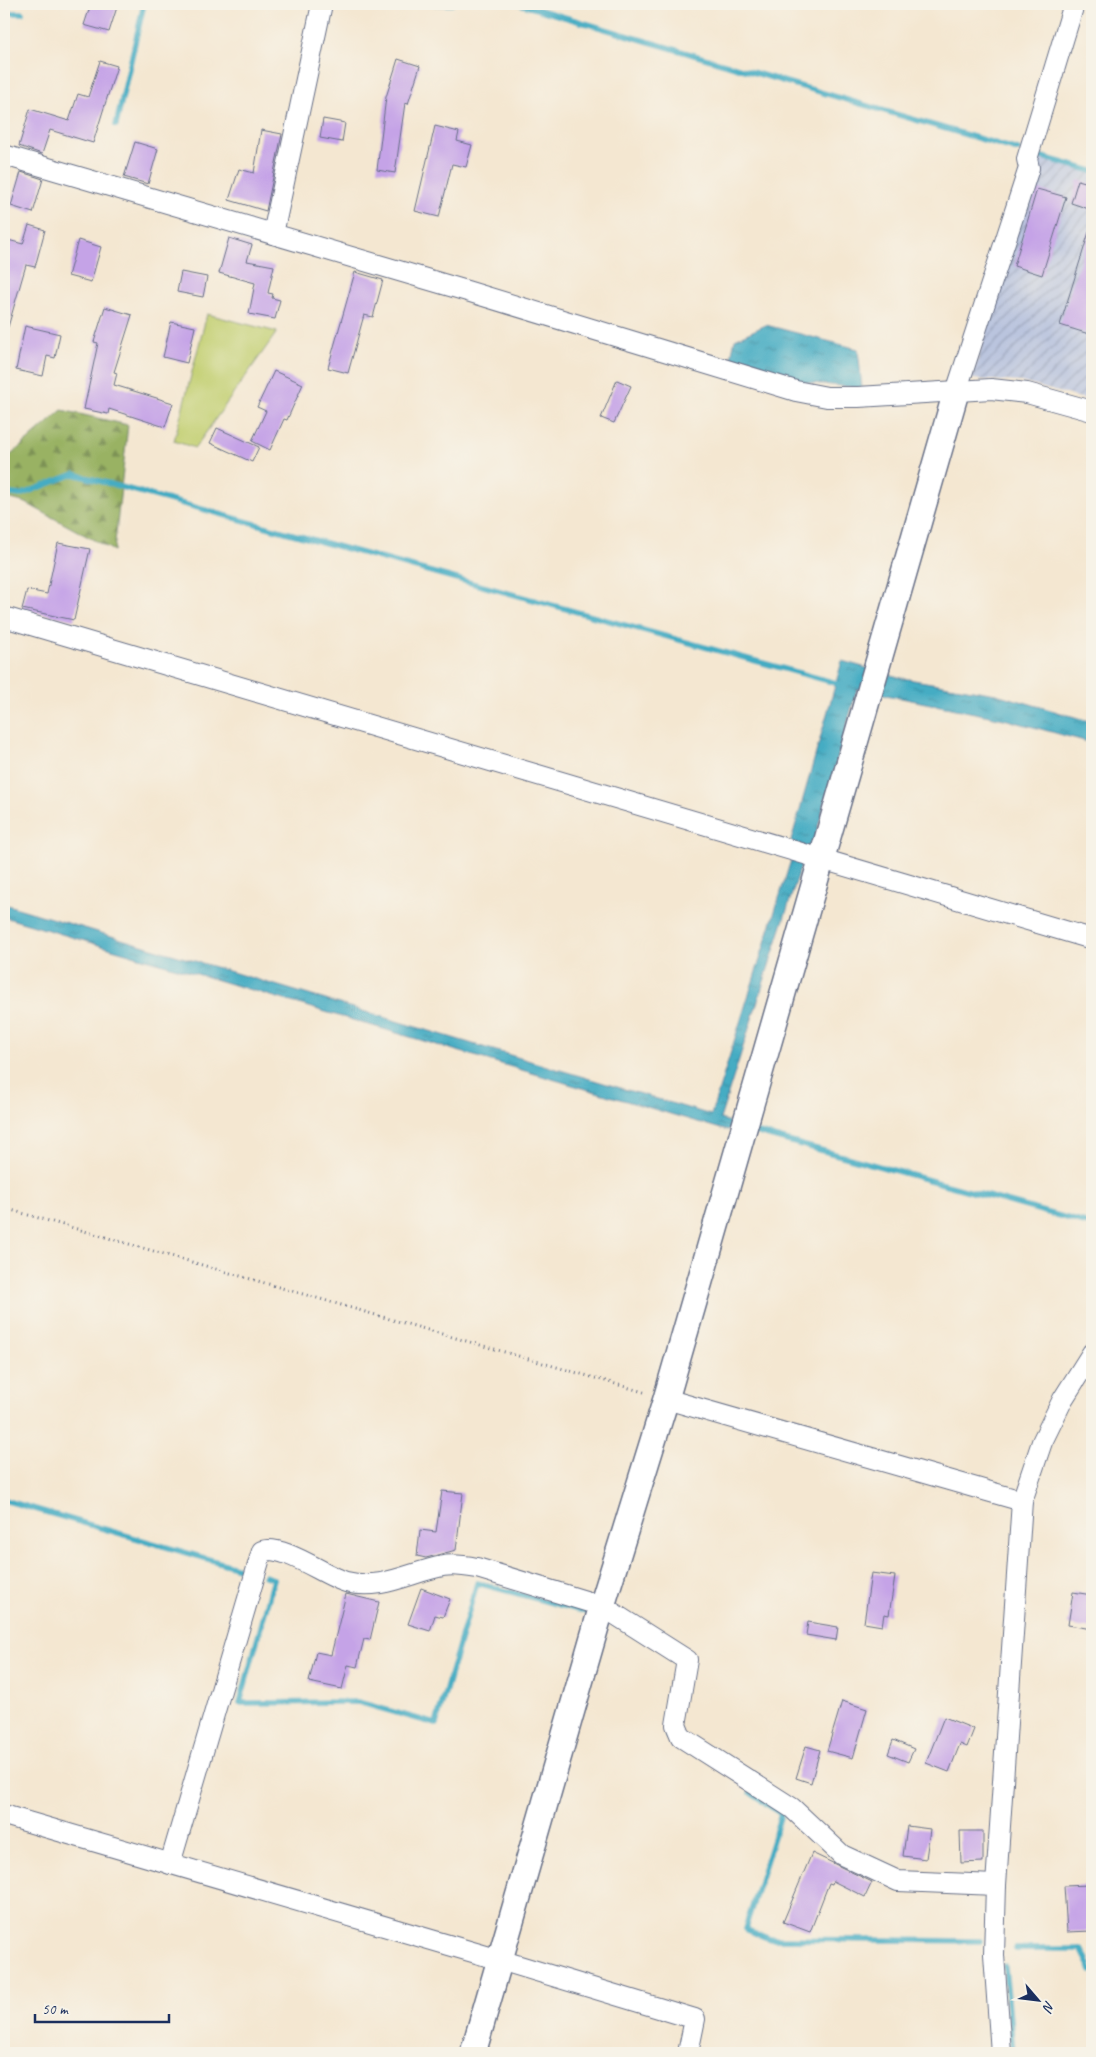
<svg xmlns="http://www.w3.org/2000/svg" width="1096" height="2057" viewBox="0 0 1096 2057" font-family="Caveat,sans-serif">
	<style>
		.industrial { fill: url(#industrial-furrows) }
		.forest { fill: url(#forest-firs); stroke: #5a7060 }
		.green { fill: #c2cf71; stroke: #6e7f68 }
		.water { fill: url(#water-ripples); stroke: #306e90 }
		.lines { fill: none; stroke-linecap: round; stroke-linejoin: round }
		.stream { stroke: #44acc3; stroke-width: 5.5 }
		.building { fill: #c5a3e7 }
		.minor-casing { stroke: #676f86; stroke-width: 22 }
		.tertiary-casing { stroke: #676f86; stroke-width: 28 }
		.path { stroke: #676f86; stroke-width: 3; stroke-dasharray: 1 4; stroke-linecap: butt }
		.minor { stroke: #fff; stroke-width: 20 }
		.tertiary { stroke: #fff; stroke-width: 25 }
	</style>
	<defs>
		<pattern id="industrial-furrows" width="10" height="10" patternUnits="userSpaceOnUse" patternTransform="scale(1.25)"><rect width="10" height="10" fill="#bac4de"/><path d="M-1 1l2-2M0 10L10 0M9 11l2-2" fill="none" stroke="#96a0b7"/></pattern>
		<pattern id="forest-firs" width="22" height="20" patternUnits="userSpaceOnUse" patternTransform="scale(1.25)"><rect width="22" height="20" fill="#99b263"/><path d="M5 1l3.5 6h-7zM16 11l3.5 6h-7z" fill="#7c9155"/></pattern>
		<pattern id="water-ripples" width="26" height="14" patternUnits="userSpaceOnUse" patternTransform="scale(1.25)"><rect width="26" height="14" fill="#44acc3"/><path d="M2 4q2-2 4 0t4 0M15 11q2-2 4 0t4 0" fill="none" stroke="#388ca2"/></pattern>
	</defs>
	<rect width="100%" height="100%" fill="#f7f3e8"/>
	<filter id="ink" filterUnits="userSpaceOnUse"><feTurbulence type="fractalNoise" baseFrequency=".02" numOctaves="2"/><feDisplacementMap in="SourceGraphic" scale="10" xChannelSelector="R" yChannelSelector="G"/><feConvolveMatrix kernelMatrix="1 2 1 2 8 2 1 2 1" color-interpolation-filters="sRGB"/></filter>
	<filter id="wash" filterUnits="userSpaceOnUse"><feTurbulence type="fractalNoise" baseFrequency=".0096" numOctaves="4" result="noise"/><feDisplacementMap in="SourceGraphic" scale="20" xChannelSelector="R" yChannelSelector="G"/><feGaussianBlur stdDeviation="1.12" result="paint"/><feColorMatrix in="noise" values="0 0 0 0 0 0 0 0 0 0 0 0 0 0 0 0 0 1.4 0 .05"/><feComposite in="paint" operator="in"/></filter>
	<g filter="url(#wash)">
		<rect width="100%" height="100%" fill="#f4e7d1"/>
		<path class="industrial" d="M1039,156L1092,171V401L1021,382L972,379Z"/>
		<path class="forest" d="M62,410L128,425L114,551L26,503L4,497V461Z"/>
		<path class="green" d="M207,314L277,332L195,448L174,441Z"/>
		<g class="water">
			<path d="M766,325L858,349L862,388L802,382L731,358L735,339Z"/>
			<path d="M842,661L902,678L996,694L1092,722V743L1004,719L857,689L812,848L807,847L720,1119L730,1122L731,1127L728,1131L4,917V904L711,1115L796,844L791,841Z"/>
		</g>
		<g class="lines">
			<g class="stream">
				<path d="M433,4H452"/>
				<path d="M520,4L1018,150"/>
				<path d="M4,13H22"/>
				<path d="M116,125L144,4"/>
				<path d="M1039,156L1092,171"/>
				<path d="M4,493L20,495L74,474L836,683"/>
				<path d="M755,1132L1092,1225"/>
				<path d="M4,1500L246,1570"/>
				<path d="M265,1576L274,1579L240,1703L358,1702L436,1724L477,1583L586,1612"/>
				<path d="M669,1727L668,1737L677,1743"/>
				<path d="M751,1793L781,1814L745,1929L770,1939L980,1941"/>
				<path d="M1016,1949H1081L1092,1970"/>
				<path d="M1005,1966L1013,2053"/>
			</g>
		</g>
		<g id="blocks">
			<g class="building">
				<path d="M91,4H118L109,32L84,25Z"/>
				<path d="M398,59L420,66L408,104L405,103L395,173L377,170L386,97Z"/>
				<path d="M100,61L117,66L93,143L50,130L42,154L19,146L30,109L69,121L78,94L88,97Z"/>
				<path d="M323,119L345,123L342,142L320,138Z"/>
				<path d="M435,126L459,132L457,141L472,145L466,167L452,164L439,217L415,211Z"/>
				<path d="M261,130L282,134L266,211L229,200L239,169L254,173Z"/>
				<path d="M135,142L158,149L148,184L124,177Z"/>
				<path d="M21,172L43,179L33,213L11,206Z"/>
				<path d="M1078,180L1092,184V210L1071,203Z"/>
				<path d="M1037,189L1066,197L1042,275L1014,266Z"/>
				<path d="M29,225L45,230L35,267L26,265L8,327H4V253L8,240L23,244Z"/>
				<path d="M1089,232H1092V335L1060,325Z"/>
				<path d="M229,238L252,245L247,261L274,266L268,293L273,294L272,298L280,300L275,319L249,314L255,283L219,273Z"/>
				<path d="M78,240L101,247L91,282L68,276Z"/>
				<path d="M181,272L207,277L203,297L177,292Z"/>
				<path d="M355,272L383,280L373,317L364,315L348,373L328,368Z"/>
				<path d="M105,307L132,315L114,372L117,373L114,385L173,403L165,427L109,409L108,414L84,409L98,343L94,342Z"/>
				<path d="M171,322L195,327L187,363L163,357Z"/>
				<path d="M25,326L60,334L55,358L47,356L43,376L16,370Z"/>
				<path d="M274,371L303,384L287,420L284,419L270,450L252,441L266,411L257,407Z"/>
				<path d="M617,380L631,386L614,423L601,418Z"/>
				<path d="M217,428L259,447L252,462L210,443Z"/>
				<path d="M58,543L90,549L74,620L22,609L27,590L47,594Z"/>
				<path d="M442,1491L463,1493L456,1550L426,1558L417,1556L420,1530L436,1532Z"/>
				<path d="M871,1573L895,1576L889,1615L884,1614L882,1626L864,1623Z"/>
				<path d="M421,1588L450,1599L443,1617L435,1615L430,1631L408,1624Z"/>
				<path d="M1073,1592L1092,1595V1629L1068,1625Z"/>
				<path d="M346,1594L379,1602L370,1640L364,1639L357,1667L348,1665L342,1689L309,1682L316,1652L331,1655Z"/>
				<path d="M808,1622L838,1627L836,1640L806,1635Z"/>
				<path d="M842,1701L867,1709L853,1758L827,1751Z"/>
				<path d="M944,1717L974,1729L967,1747L960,1744L949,1772L926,1763Z"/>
				<path d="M893,1740L914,1749L908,1762L888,1754Z"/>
				<path d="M806,1746L820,1750L811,1783L796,1778Z"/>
				<path d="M907,1826L930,1829L926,1859L903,1856Z"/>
				<path d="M960,1831H983V1862L961,1863Z"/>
				<path d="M812,1853L872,1882L865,1897L833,1881L832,1884L829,1883L810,1932L783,1922Z"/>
				<path d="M1090,1885L1092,1931L1067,1932L1064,1886Z"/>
			</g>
		</g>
	</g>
	<g filter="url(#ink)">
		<use href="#blocks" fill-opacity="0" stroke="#676f86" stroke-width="1"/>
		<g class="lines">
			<defs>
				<g id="minor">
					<path d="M4,155L467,291L796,391L827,397H858L991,389L1027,393L1092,411"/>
					<path d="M273,234L322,4"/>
					<path d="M956,392L1029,168L1027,159L1074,4"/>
					<path d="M4,617L1092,939"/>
					<path d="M666,1399L1022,1501"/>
					<path d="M4,1815L500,1960L695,2019L688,2053"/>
					<path d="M170,1864L262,1551C283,1544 325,1576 346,1582C382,1591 410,1572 443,1566C454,1564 466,1566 477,1568L602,1606L687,1660L676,1725L681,1737L792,1808L842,1855L898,1881L996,1885"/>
					<path d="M1001,2053L994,1955L996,1885L1022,1501L1042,1442L1063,1399L1092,1353"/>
				</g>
				<path id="tertiary" d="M473,2053L602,1606L666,1399L956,392"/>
			</defs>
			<use href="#minor" class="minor-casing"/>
			<use href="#tertiary" class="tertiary-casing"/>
			<path class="path" d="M4,1208L647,1393"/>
			<use href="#minor" class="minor"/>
			<use href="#tertiary" class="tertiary"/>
		</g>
	</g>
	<rect width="1096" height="2057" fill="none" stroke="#f7f3e8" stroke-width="20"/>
	<g transform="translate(1038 2000) rotate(118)" stroke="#f7f3e8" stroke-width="4" paint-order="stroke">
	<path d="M0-4L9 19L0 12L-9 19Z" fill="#1b2f5e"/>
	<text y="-8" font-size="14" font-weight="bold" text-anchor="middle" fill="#1b2f5e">N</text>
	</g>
	<path d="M35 2014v8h134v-8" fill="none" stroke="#1b2f5e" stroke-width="2.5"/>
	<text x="42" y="2014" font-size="15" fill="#1b2f5e" stroke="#f7f3e8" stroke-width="4" paint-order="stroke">50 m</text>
</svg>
